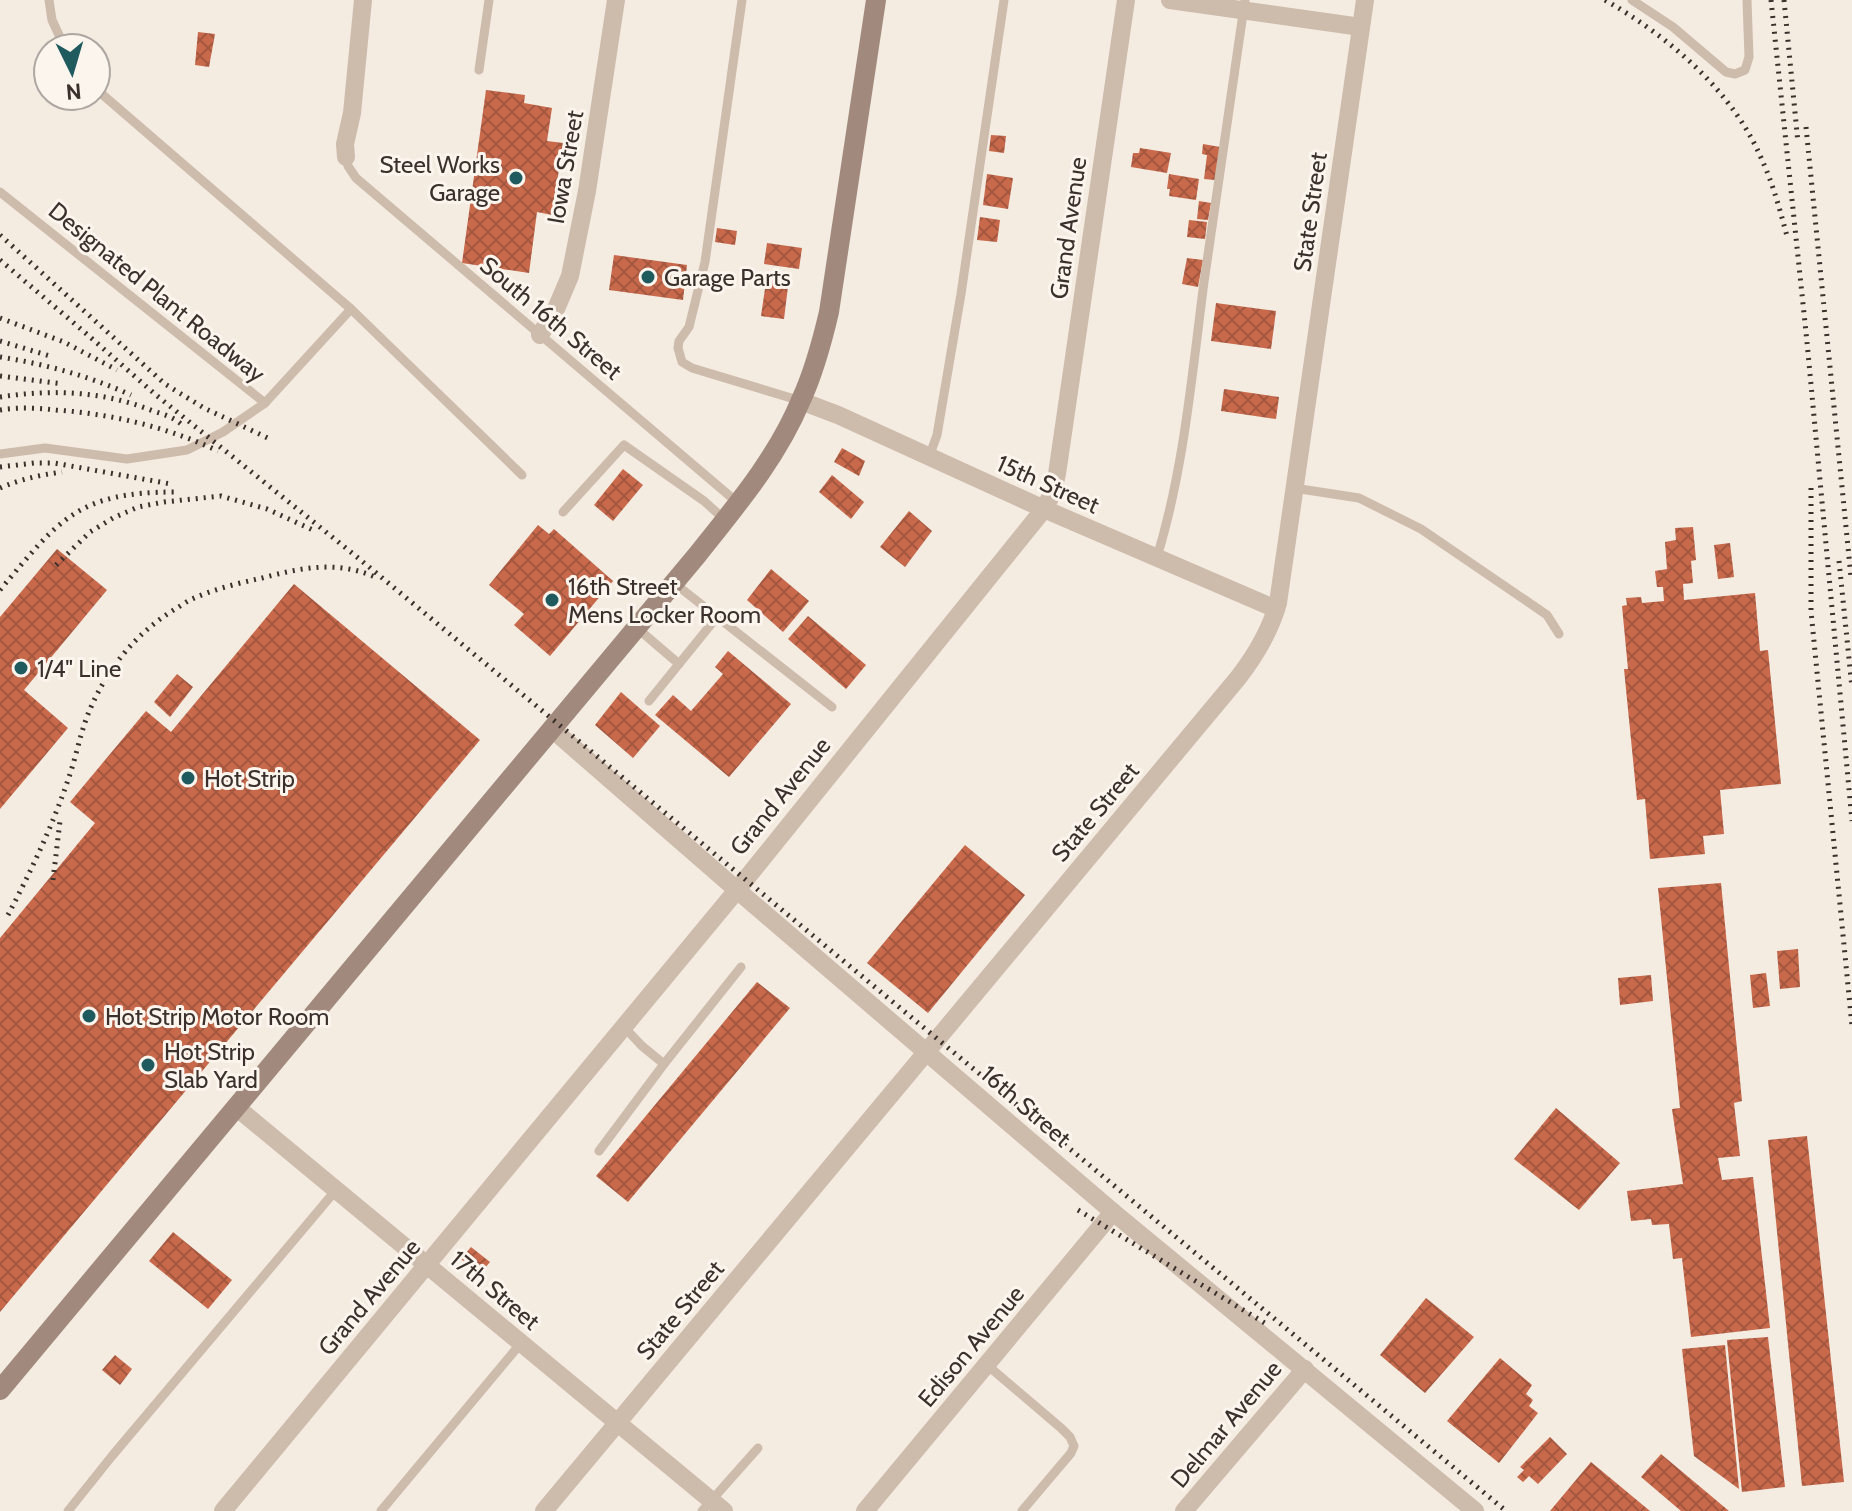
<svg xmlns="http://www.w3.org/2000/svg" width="1852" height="1511" viewBox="0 0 1852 1511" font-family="Cabin,sans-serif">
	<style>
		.building { fill: url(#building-cross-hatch) }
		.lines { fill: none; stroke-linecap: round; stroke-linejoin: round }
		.lane { stroke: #cdbbac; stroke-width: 9 }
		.street { stroke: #cdbbac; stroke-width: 18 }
		.secondary { stroke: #a18a7d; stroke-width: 20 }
		.rail { stroke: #3b302b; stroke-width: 5; stroke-dasharray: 2 6; stroke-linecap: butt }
		.poi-dot { fill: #1f5a5e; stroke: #fbf5ee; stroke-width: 3 }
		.labels { text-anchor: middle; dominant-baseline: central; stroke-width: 6; stroke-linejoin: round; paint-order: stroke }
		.poi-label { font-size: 24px; fill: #3b302b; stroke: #fbf5ee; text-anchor: start }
		.street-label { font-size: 24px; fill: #3b302b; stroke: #fbf5ee }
	</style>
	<defs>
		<pattern id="building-cross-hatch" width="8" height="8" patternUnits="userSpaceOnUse" patternTransform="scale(2)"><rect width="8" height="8" fill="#c8694b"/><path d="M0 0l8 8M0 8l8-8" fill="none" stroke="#a4573f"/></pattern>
	</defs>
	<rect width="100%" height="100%" fill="#f4ebe1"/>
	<g class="building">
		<path d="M198,32L215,34L209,67L195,65Z"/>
		<path d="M486,90L525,95L524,103L552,108L547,141L563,143L552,215L537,212L529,273L462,263Z"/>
		<path d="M991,135L1006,136L1004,153L989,151Z"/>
		<path d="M1203,144L1220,147L1215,180L1204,179L1207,155L1202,154Z"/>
		<path d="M1140,148L1171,153L1167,173L1131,167L1133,153H1139Z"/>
		<path d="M987,174L1013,178L1008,209L983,205Z"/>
		<path d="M1169,174L1199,179L1196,200L1169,196L1170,189H1167Z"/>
		<path d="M1199,201L1211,203L1208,220L1197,219Z"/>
		<path d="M980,217L1000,220L997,242L977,240Z"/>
		<path d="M1189,220L1207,222L1205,239L1187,237Z"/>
		<path d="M717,228L737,231L735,245L715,242Z"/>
		<path d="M767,243L802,248L799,269L764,264Z"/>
		<path d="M614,255L687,265L683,300L609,290Z"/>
		<path d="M1187,258L1203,260L1198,287L1182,284Z"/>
		<path d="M767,275L789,278L784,319L761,316Z"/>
		<path d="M1216,303L1276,311L1271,349L1211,341Z"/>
		<path d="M1224,389L1279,397L1276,419L1221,411Z"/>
		<path d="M842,448L865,461L859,476L834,462Z"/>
		<path d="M623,469L643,485L613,521L594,505Z"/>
		<path d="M832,475L864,502L851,519L819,492Z"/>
		<path d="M909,511L932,531L905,567L880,547Z"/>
		<path d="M538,525L549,534L554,529L613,581L550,656L514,625L524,614L489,585Z"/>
		<path d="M1693,527L1696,560L1691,561L1693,583L1683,584L1684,600L1755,593L1760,651L1768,650L1781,784L1720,790L1724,834L1703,836L1705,854L1650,859L1645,799L1637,800L1624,669H1628L1622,606L1627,605L1626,598L1641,597L1642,603L1664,601L1663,587H1657L1655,571L1667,569L1665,542L1676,540L1675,528Z"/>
		<path d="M1730,543L1734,577L1718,579L1714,545Z"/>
		<path d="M57,549L107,590L24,690L68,728L0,809V617Z"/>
		<path d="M771,569L809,601L783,632L747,600Z"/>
		<path d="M294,584L480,740L0,1312V938L95,823L70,802L146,711L171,732Z"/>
		<path d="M808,616L866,665L846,689L788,639Z"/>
		<path d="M728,651L791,704L729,777L655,715L673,695L691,711L723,674L715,667Z"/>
		<path d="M177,674L193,687L170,717L154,702Z"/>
		<path d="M621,692L660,726L633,758L595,725Z"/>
		<path d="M965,845L1025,895L928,1013L867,963Z"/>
		<path d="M1721,883L1742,1101L1734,1103L1740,1156L1718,1158L1722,1180L1753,1177L1770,1328L1691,1337L1682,1258L1673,1259L1669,1224L1652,1225L1651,1219L1631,1221L1627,1191L1683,1184L1672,1109L1680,1108L1658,888Z"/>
		<path d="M1798,949L1800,987L1780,989L1777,951Z"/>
		<path d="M1766,973L1770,1006L1753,1008L1750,975Z"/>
		<path d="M1651,975L1653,1001L1620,1005L1618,978Z"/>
		<path d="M757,982L790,1008L628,1202L596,1176Z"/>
		<path d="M1556,1108L1620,1163L1579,1210L1514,1159Z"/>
		<path d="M1807,1136L1844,1482L1802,1486L1768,1140Z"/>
		<path d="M173,1232L232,1280L208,1309L149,1261Z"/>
		<path d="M471,1247L490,1262L480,1274L461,1259Z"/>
		<path d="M1426,1298L1474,1337L1425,1393L1380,1355Z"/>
		<path d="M1768,1337L1785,1487L1742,1492L1727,1340Z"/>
		<path d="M1725,1345L1739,1489L1694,1456L1682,1349Z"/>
		<path d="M115,1355L132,1369L120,1385L102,1370Z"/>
		<path d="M1500,1358L1532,1385L1526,1394L1533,1400L1529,1406L1538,1413L1499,1463L1447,1421Z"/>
		<path d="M1550,1437L1567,1454L1538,1484L1529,1476L1523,1482L1517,1477L1524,1470L1520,1467Z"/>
		<path d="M1661,1454L1729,1511H1681L1641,1477Z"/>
		<path d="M1591,1462L1650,1511H1550Z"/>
	</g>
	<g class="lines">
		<g class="lane">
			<path d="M49,0L52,20L65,48"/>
			<path d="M742,0L705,262L689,327L679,341L678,348L682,362L692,368L801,401"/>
			<path d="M1632,0L1673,27L1726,72L1735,74L1745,70L1749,57L1747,0"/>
			<path d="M479,70L489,0"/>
			<path d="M96,89L351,309L522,475"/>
			<path d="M346,157L348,166L356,178L738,503"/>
			<path d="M0,192L265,403L351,309"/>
			<path d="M0,454L45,448L127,459L187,450L223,432L265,403"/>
			<path d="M929,457L937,435L961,294L1004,0"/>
			<path d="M1294,488L1359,498L1421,529L1547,615L1559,634"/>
			<path d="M563,512L624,445L704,501L725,520"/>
			<path d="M1157,557C1184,469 1192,374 1204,282C1217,188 1232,94 1245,0"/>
			<path d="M674,583L832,707"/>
			<path d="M637,628L679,664"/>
			<path d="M649,701L717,617"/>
			<path d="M664,1064L741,967"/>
			<path d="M599,1151L664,1064L642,1046L624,1027"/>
			<path d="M987,1365L1061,1428L1070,1437L1074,1446L1071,1453L1022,1511"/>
			<path d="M68,1511L112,1456L336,1190"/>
			<path d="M381,1511L521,1343"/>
			<path d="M702,1511L758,1448"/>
		</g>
		<g class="street">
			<path d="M1170,0L1361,27"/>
			<path d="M346,157L345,144L352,113L363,0"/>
			<path d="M540,335L556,309L570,276L587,191L616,0"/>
			<path d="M801,401L838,415L1044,509L1276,609"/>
			<path d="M552,729L737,890L1113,1212L1475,1511"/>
			<path d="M236,1107L724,1511"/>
			<path d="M223,1511L737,890L1044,509L1052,494L1057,474L1126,0"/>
			<path d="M544,1511L1238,678C1256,655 1270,631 1278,603L1365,0"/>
			<path d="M865,1511L1113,1212"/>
			<path d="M1184,1511L1305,1369"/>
		</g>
		<path class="secondary" d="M0,1390L698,554C736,506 777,458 801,400C814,372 822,342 829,312L876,0"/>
		<g class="rail">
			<path d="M1605,0C1669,37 1733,91 1762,160C1773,184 1780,210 1787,236"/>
			<path d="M1771,0L1807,342L1852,821"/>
			<path d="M1784,0L1798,143"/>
			<path d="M1806,127L1851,577"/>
			<path d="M0,235L165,384L204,408L272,440"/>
			<path d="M0,260L89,336L156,395L357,557L1506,1511"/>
			<path d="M0,318L64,342L117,370"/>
			<path d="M0,341L50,356"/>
			<path d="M0,357C45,364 89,376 131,395"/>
			<path d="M0,376L63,384"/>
			<path d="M0,397C52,389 104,391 153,411C163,414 173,417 181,424"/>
			<path d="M0,410C18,407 38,408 56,410C112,414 167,427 218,451"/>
			<path d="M0,467L34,463H54L171,484"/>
			<path d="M0,488C21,479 40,475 62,472"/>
			<path d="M1811,488V611L1852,1026"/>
			<path d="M1839,561L1852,688"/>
			<path d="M56,565L90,532L113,518L138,507L164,502L221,496L267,509L313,530"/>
			<path d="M0,590C59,520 77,492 175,492"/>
			<path d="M53,880L60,821"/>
			<path d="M8,915C31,871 53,825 69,777C77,754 81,729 91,707C109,666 138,631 177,608C182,605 187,601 192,599C214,589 239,583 262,578C300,568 337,560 375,577"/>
			<path d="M1078,1210L1268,1325"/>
		</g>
	</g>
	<g class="poi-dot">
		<circle cx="516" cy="178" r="8"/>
		<circle cx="648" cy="277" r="8"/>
		<circle cx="552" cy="600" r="8"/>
		<circle cx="21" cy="668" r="8"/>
		<circle cx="188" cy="778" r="8"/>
		<circle cx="89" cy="1016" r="8"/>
		<circle cx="148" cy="1065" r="8"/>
	</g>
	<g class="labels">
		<g class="poi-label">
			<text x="500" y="164" text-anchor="end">Steel Works<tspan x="500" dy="28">Garage</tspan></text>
			<text x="664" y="277">Garage Parts</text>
			<text x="568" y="586">16th Street<tspan x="568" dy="28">Mens Locker Room</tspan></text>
			<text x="37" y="668">1/4" Line</text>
			<text x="204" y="778">Hot Strip</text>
			<text x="105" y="1016">Hot Strip Motor Room</text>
			<text x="164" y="1051">Hot Strip<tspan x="164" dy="28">Slab Yard</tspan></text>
		</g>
		<g class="street-label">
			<text transform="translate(565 167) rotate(-80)">Iowa Street</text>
			<text transform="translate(1310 212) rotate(-82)">State Street</text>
			<text transform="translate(1068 228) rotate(-82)">Grand Avenue</text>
			<text transform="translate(157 292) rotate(39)">Designated Plant Roadway</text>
			<text transform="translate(551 318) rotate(40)">South 16th Street</text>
			<text transform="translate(1048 484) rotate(24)">15th Street</text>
			<text transform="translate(780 796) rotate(-51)">Grand Avenue</text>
			<text transform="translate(1095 812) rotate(-50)">State Street</text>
			<text transform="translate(1026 1106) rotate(41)">16th Street</text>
			<text transform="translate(495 1290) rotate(40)">17th Street</text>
			<text transform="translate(369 1297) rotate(-50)">Grand Avenue</text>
			<text transform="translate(680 1310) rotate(-50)">State Street</text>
			<text transform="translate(971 1346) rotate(-50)">Edison Avenue</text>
			<text transform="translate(1226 1424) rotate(-50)">Delmar Avenue</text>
		</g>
	</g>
	<g transform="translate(72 72) rotate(175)"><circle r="38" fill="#fbf5ee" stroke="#aea6a0" stroke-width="2"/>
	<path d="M0-6L14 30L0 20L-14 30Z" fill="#1f5a5e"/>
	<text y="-12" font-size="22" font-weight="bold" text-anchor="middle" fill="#3b302b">N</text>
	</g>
</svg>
